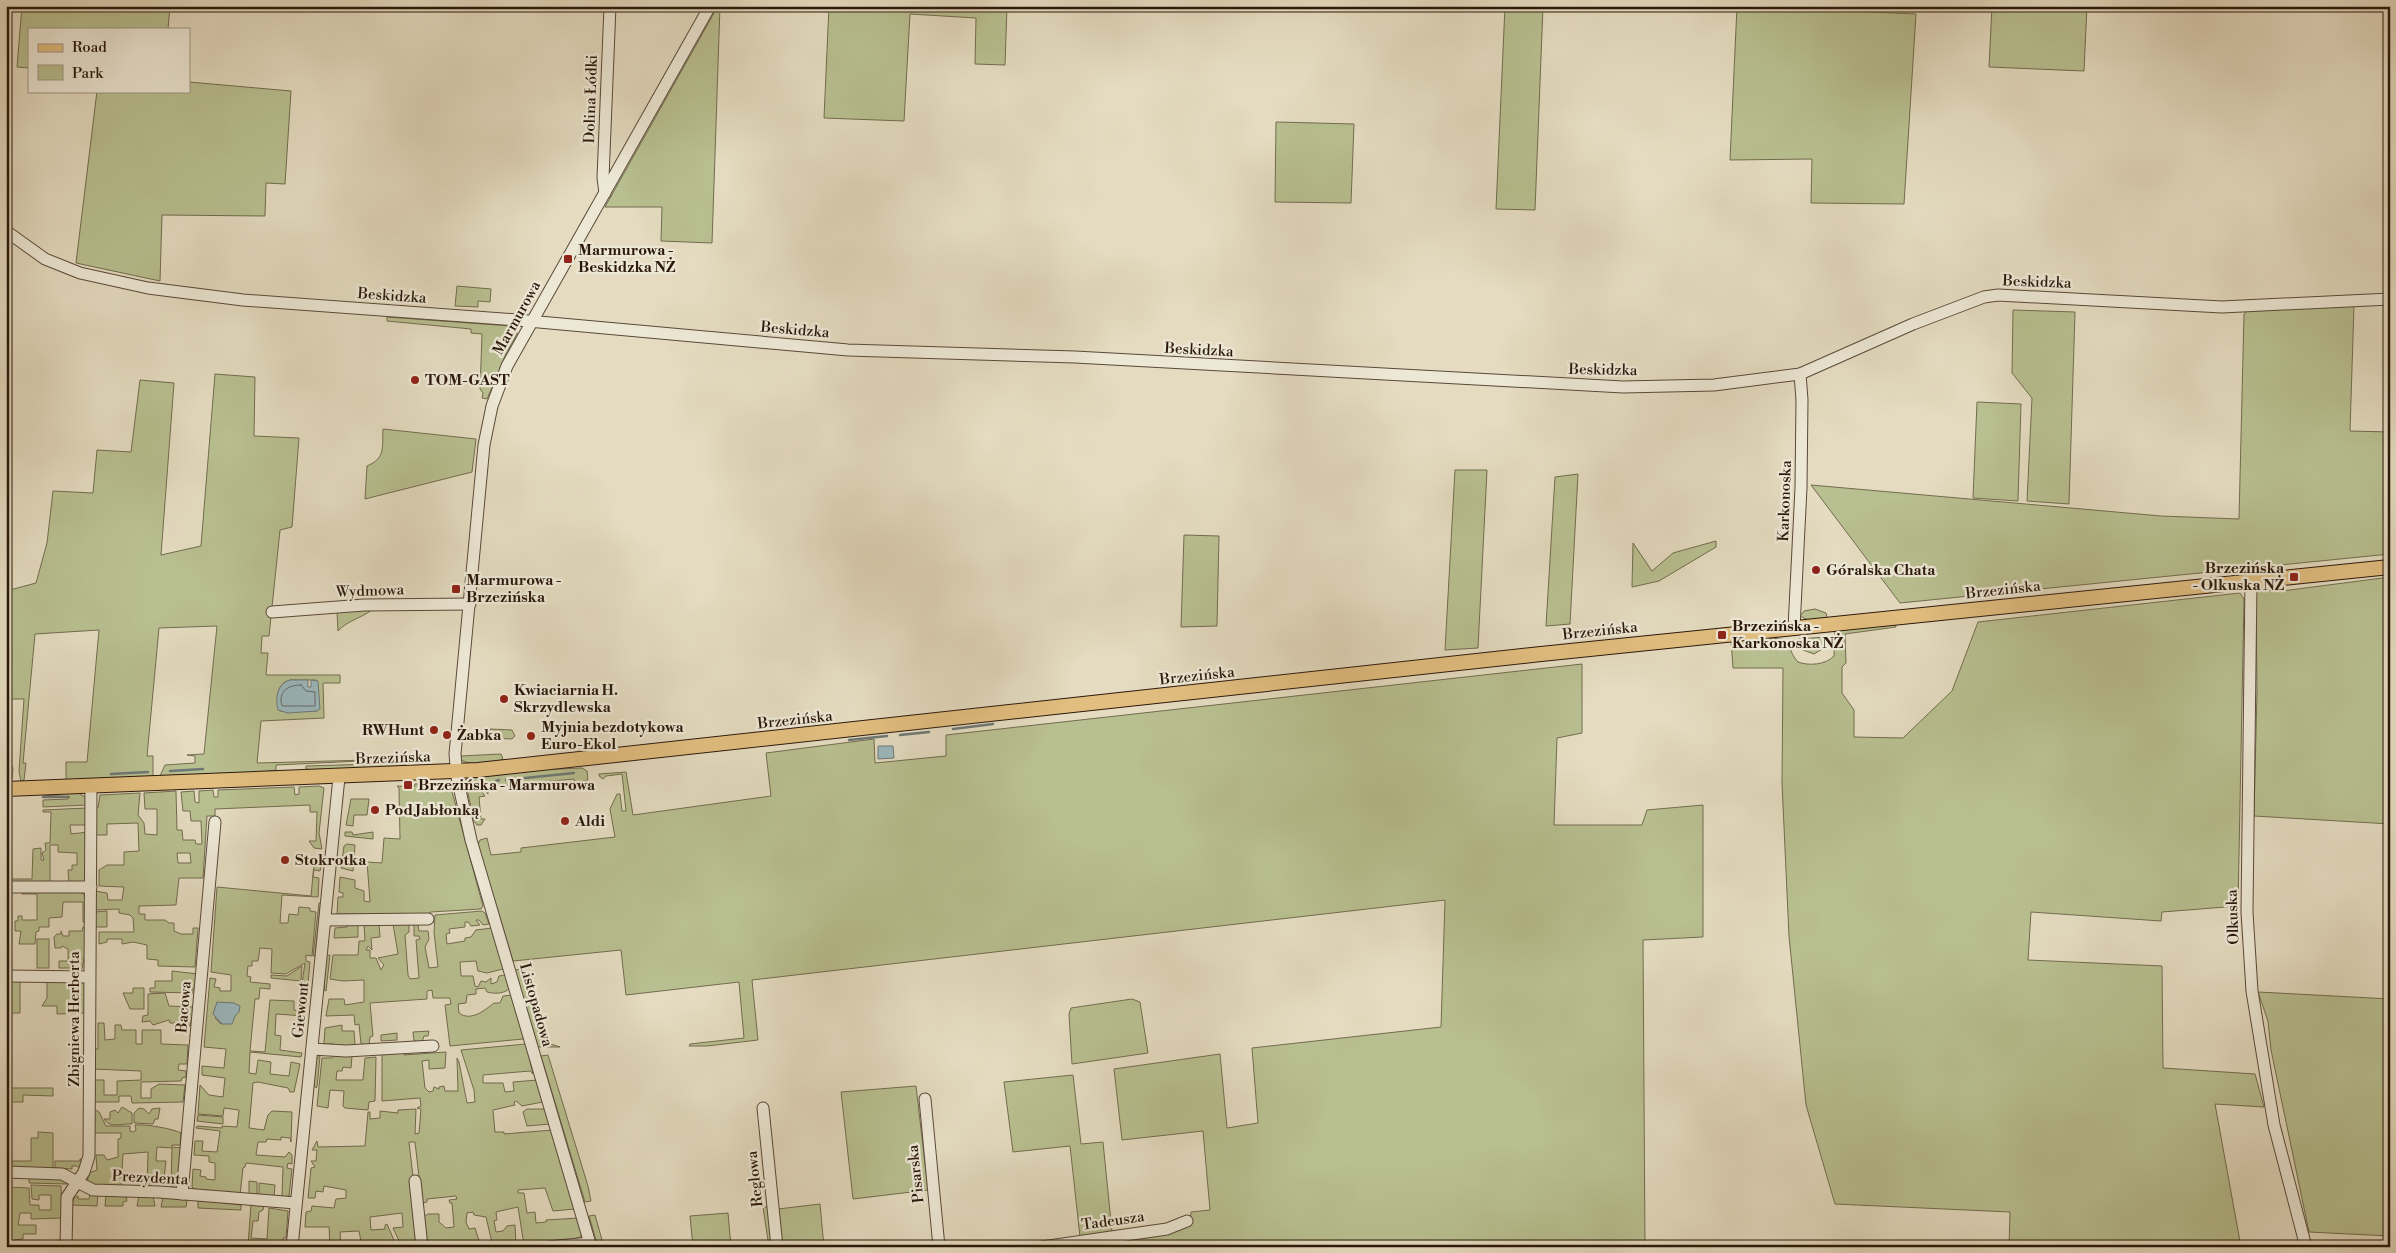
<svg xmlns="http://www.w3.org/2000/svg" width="2396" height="1253" viewBox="0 0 2396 1253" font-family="'Libre Bodoni',serif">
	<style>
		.green { fill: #b8bf90; stroke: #726c4e; fill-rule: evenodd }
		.water { fill: #9bb8be; stroke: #6e7876 }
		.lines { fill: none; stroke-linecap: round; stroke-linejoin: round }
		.shore { stroke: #636864; stroke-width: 1 }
		.stream { stroke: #6e7876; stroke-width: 2.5 }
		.minor-casing { stroke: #594938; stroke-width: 13 }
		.major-casing { stroke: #2b180b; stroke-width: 16 }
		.minor { stroke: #ede8d6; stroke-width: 11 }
		.major { stroke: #e2be80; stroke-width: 14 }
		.poi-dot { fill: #8f2418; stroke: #ede8d6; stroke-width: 2 }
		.labels { text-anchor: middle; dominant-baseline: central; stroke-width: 4.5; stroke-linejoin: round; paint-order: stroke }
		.street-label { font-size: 15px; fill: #2b180b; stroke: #ede8d6 }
		.poi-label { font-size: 15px; font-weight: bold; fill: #2b180b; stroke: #ede8d6; text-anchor: start }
	</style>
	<rect width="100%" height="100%" fill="#e4dbc0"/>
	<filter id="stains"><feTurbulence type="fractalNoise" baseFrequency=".004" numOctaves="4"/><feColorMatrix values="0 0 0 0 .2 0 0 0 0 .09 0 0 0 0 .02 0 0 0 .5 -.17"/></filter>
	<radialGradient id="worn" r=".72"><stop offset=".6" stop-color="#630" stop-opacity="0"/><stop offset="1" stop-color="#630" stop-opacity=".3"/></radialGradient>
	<g class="green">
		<path d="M22,6H170L168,29H29V68L17,67Z"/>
		<path d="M718,6H720L712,243L661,241L662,207H605Z"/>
		<path d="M829,6H1007L1005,65L975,64L976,18L910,14L904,121L824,118Z"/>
		<path d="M1505,6H1543L1535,210L1496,209Z"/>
		<path d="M1737,6H1822V10L1916,14L1904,204L1811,203L1812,159L1730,160Z"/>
		<path d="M1992,6H2087L2084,71L1989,67Z"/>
		<path d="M189,82L291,91L285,184L266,183L265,216L162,215L160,281L76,263L97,91H189Z"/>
		<path d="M1276,122L1354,124L1351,203L1275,202Z"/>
		<path d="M457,286L491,289L490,302L478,301V307L455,306Z"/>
		<path d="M2354,305L2350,431L2390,432V554L1900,603L1811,485L2161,516L2239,519L2244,314L2247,311Z"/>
		<path d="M2013,310L2075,312L2069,504L2027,501L2032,398L2012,373Z"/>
		<path d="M387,317L511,326L516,328L517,334L506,354L487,399L482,398L483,393L480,389L482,334L471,333V329L387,321Z"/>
		<path d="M215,374L255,377L254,436L299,438L292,527L280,530L269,636H262L261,653H268L266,675H340V683H323L324,718L261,721L257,763L404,759L276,765V770L256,773L160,776L165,765L195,763V756L187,755L204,754L217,626L159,628L147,756H153V776L66,782V762H87L99,630L35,634L23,763H26L24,780L21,782L19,771L24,699H6V591L36,583L47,543L53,491L93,493L97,450L131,452L140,380L174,383L161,555L201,546ZM290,680H316L317,711H280C277,699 275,684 290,680Z"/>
		<path d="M1977,402L2021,404L2018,501L1973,498Z"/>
		<path d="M383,429L476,439L472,472L365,499L367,466C386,458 382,447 383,429Z"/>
		<path d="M1455,470H1487L1478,648L1445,650Z"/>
		<path d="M1578,474L1570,624L1546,626L1555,477Z"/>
		<path d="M1184,535L1219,536L1217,626L1181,627Z"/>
		<path d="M1716,541V547L1659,581L1632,587L1633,543L1652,571L1673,553Z"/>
		<path d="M2390,577V824L2254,816L2257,691L2256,590L2282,591Z"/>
		<path d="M2240,593L2244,599L2238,906L2162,912L2161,921L2031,912L2028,960L2162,966L2163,1068L2255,1074L2264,1107L2215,1104L2241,1247H2009L2010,1212L1835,1204L1806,1105L1789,936L1782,783L1783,668H1733L1731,640L1766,635L1767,638C1800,639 1782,644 1798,662C1808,666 1826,665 1834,656L1835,630L1895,623L1896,627L1845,634L1846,663L1842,667V693L1854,710V737L1903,738L1952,691L1978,622Z"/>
		<path d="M1815,609L1826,613L1827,618L1808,620L1800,616L1804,611Z"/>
		<path d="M372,610C361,618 347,621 338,631L337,612Z"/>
		<path d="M1825,637L1824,648L1814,654L1803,650L1799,639Z"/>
		<path d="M1582,664V733L1557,738L1554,825H1642L1647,810L1703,805V937L1643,940L1645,1247H1042L1190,1221L1191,1212L1210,1210L1203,1131L1122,1140L1114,1069L1220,1054L1227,1128L1258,1123L1252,1048L1441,1027L1445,900L752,980L758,1040L707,1046H689L690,1044L744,1038L739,982L626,995L621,950L513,961L478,845L480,840L487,838L491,855L521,852V848L615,837L610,809L617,794H620L622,811H626L622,774L606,776L603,779L599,776V774L626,772L633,815L771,796L766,753L874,739L875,763L946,756V735Z"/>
		<path d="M490,729L512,730L515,736L512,739L490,738Z"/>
		<path d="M501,754L503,759C494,764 470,766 461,760V756Z"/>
		<path d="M6,755L13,768L12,781L6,782Z"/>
		<path d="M405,763V767L322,771L306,769V766Z"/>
		<path d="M582,768L587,771L588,780L575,783L574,779L488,787V794L483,788H479L485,796L479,797L481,819H485L481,825H477L474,821L466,784L472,779L465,780L469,776L513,771Z"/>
		<path d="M446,783L450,785L448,786V788H451L483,906L481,909L431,912L426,915L337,914L338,897H343V893L339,892L340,877L355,880V888L364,891V901L370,902L367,862L382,863L384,838L400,839L399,788L397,786L414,787L415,784Z"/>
		<path d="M319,786L324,788L319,833L322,849L314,848L309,841H316L317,812H310V805L215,809V816H207L203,878H179L176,905L139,906V914H145V920H165L169,923H174V931L181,934H193V928H198L195,967L158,966V960L147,959V945L133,942L122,944V939H107V942L99,944V932H134L133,918L130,915L119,913V909L95,910V891L107,893L108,900H122L124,887L99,886V870L107,865H124V852L139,851L138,823L107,824V835H96L95,808H98L100,795L140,793L138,815L144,823L145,834L157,835V809H145L144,793L176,791L177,830H182L183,840H195L196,844H202L201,821H191L190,811H183L181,792L194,791L195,802L199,803V791L213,790L214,797H218V790L294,787L295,795L299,794V787ZM177,853H190L191,863H178Z"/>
		<path d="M77,792L85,797L88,805L43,807V800L68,799L70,797L44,795L46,793Z"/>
		<path d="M351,799H369L367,815H354L353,826L346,825Z"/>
		<path d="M87,808V825H70L71,834L88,832L85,882L69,885L68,870H72V865H77V853L58,852V845H50V886H6V879H32L33,849L41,848V860H44L42,853L46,850L45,843H50L51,812H43V810Z"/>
		<path d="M345,832H352L353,835L373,832V839L345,836Z"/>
		<path d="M347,844L355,845L353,871L341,868L344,846Z"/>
		<path d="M320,857L322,859L320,871L314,870L313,877L319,878L318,897L282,895L280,923H288L289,914L298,915L299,907L310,908V911L316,912L312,956L306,955V961L310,962L305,1016L276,1014L275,1035L281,1036L280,1050L302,1053L301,1057L250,1052L249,1073L256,1074L258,1060L271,1062L270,1074L289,1076L291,1062L300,1064L294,1092H290L288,1088L258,1082L253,1083L249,1128L264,1130L268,1115L272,1111L292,1112L291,1142L290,1138L281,1137V1140L267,1139L266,1142H258L256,1155L285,1157L289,1152L292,1155V1164L288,1163L287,1168L292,1169L289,1196L282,1197L283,1167L246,1163L245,1167L243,1168L240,1195L196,1190L192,1187L193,1169L201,1170L200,1176L206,1177V1179L215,1180V1163L209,1162V1156L194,1155L195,1141H203L202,1151L217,1152L220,1131L196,1128L197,1126L222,1128V1126L237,1127L239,1110L224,1108L223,1116L198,1114L200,1085L209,1095L223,1097L225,1078L202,1075V1066L224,1068L226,1049L204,1047L210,978L216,979L214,987L220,988V991H231V975L211,972L217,887L311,896L314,864L307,863L311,858ZM260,948L272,949L271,973L286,974L305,963L298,1011L294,1010V1001L270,1000L265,1052L250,1051L255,999H259L260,988L270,989V984L250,982L251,977L247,976L248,966H252V961H258ZM239,1012L221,1024L215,1018Z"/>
		<path d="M24,891L80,892L86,896L85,922H83V902H63L62,917L49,918V927H39V931L36,932L35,944H19L21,931H15V921H18V916H22V920H37V894H22Z"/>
		<path d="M319,903H321L315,956H313Z"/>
		<path d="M107,911V927H95V912Z"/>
		<path d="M482,911L485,913L489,924L483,925L479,920H476L480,925L471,926L468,922H465V927L449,929L450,933L446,934L447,944L465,941V938L471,937L476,930L492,928L503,969L487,973L478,971L476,961L460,962L461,976H473L475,986L478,987L481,981L486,982L491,978V984L497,982L499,976L505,975L510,988C505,994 494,994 487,992L485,988L476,989V994L467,995L466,1003L458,1004L459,1013C471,1022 485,1010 494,1003H500L503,996L512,995L524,1037L523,1039L450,1046L445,1005L451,1004L450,998H433L432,990L427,991V999L370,1003L373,1036L370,1037L369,1045L361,1044L359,1024L355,1025L354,1015L326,1016L329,999H344L345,1005L364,1002V980L343,981L330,979L333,955H358L359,941H365L364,924H379L380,937L371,938L372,950L368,946L366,950H370V958H376L381,970L384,965L378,958L398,954L393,924H409V932L405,935L408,975L410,979L419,978L416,940L420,939L419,936H414V923L418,925L419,931H428L429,939L425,947L429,968L438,967L434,932L435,915Z"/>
		<path d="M348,924L358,925V937L334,938L335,928L347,927Z"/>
		<path d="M83,927H85L86,947L82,969L78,971V969H75V971L70,968H59V961H68V949L62,946L61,948H55L54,937L57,934H61V931L63,936H69V931H82Z"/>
		<rect x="37" y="939" width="12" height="29"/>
		<path d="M330,955L326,991L324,990L326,956Z"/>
		<path d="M302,966L301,981L271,978V975L287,976Z"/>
		<path d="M524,969L544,1042L560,1047H538L515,970Z"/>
		<path d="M172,971L198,974L197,988H193V993L150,992V988H155V981H172Z"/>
		<path d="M6,979L20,980V1013H6Z"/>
		<path d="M47,980L83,982L86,985V1013L57,1014V1006H42L47,998Z"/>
		<path d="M133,988H144V1009H130L123,993H133Z"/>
		<path d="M2258,992L2390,999V1236L2309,1232L2271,1050L2268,1021Z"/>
		<path d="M165,993L169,1006L195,1007L190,1026L184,1023H170L169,1020L153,1025L150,1021L142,1022L143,1016L148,1015V994Z"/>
		<path d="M1132,999L1140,1002L1148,1053L1072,1064L1069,1014L1071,1008Z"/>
		<path d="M98,1023H104L105,1040L115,1039V1025H121L122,1030H136V1044H142V1030H161V1044L188,1045L187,1064H179L178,1070L186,1071V1077L182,1078L181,1081L141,1082V1098H151V1089L159,1084L185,1085L183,1102L132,1103L131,1096H119V1102H94L93,1080H104V1095H117V1081L141,1080V1071L93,1069L94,1049H98Z"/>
		<path d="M342,1025V1031H354L355,1045L336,1047L333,1044H324L325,1028Z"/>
		<path d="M429,1031L428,1036H424L422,1042L414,1041L413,1032Z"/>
		<path d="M397,1033V1040L381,1041V1035Z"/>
		<path d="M526,1044L533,1074L530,1071L483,1075V1083H503L505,1092L514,1091L513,1082L538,1080L543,1102L522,1106L516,1101L514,1102L515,1105L493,1110L495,1132H504V1134L553,1130L575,1209L553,1211L545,1188L518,1190V1193H524L527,1213L535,1212L536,1223L546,1222V1220L578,1218L582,1234L580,1237L562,1242L524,1245L518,1207L496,1212L497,1220L494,1221L496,1232L503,1231L507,1226L515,1225L516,1246L493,1247L486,1217L474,1215L473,1212L467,1213L466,1222L469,1229L475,1228L481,1247H426L424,1217L428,1214H439V1222L446,1228L454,1227L452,1203H450L449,1200L457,1199L456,1196L427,1199V1202L422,1203L415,1142H409L421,1247H402L393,1228L403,1227L402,1213L370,1217L371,1230L385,1229V1225L387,1224L397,1247H362L359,1231L340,1232L341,1247H330L329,1227H305L306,1212L311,1211L312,1206L334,1208L336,1199L346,1198V1190L324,1186L323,1192L316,1191L315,1198H308L311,1168L315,1167L311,1161H316L317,1150H312L317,1141L318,1147L365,1146L368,1112H370V1119L380,1118V1111L398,1113V1110L416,1109L415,1134L419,1133L421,1109L417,1108L421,1106L420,1098L382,1101V1054L404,1052V1055L446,1052L445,1068L429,1069V1060L422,1061L425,1088L429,1092L433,1091L434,1087L439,1089V1087L444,1086L445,1091H458L457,1058L459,1062L467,1103L475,1102L474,1090L461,1050Z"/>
		<path d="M336,1055L352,1056L351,1068L343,1067L342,1071H337L336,1080H363L365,1058L376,1057L375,1101L369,1102L368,1110L345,1108L343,1106L344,1091L330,1090L328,1108L317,1106L322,1058H332Z"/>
		<path d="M548,1055L588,1186L591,1201L585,1202L541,1056Z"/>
		<path d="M320,1056L317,1087L316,1088L312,1083L316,1059Z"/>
		<path d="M1073,1075L1081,1144L1103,1142L1112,1232L1080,1237L1070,1146L1013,1152L1004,1082Z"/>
		<path d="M916,1086L928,1190L853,1199L841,1092Z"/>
		<path d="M6,1088H53V1096L23,1095V1102H6Z"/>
		<path d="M122,1107L132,1113V1124C122,1123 110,1129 104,1119H110V1112L115,1110L118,1113Z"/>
		<path d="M139,1108L144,1109L149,1114L152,1109L160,1108L158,1119H155L153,1124L134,1123V1113Z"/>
		<path d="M94,1109L99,1112L106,1126H130V1131L133,1132L136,1130L135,1125C147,1124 173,1129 181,1133L180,1145H172V1147L183,1148L178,1184L171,1188L172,1148L157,1147L156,1161H166L163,1188H147L148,1152L123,1154L121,1187L93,1186L87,1183L89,1173L97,1170L96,1155H104L107,1160L118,1157V1139L121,1138V1133H93Z"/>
		<path d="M527,1109H545L550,1124L527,1126L523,1112Z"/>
		<path d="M198,1115L223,1117V1124L197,1121Z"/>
		<path d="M38,1132L53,1133V1169L12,1167V1161H31V1138H38Z"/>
		<path d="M80,1159H83L79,1168L77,1166H72V1169L55,1168V1161H80Z"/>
		<path d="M61,1177L67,1184L29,1183V1178Z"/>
		<path d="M249,1181L257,1182V1196L249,1195Z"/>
		<path d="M259,1183L275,1185L274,1197L259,1196Z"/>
		<path d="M31,1185L61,1186L62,1218L31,1219V1213H20L18,1225H36V1234H23V1239L14,1240V1247H6V1187L29,1188L30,1205H39V1210H51V1195H39V1200L32,1199Z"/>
		<path d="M90,1194H98L97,1206L72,1205L74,1198L78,1196V1199H89Z"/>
		<path d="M106,1195H126L127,1201L123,1202V1206H105Z"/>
		<path d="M139,1196H153L155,1206H137Z"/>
		<path d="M163,1197L187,1200L186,1207H161Z"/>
		<path d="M198,1200L241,1205V1210L198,1208Z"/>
		<path d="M251,1204L264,1206L263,1210L259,1212L258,1221H253L251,1238L267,1239L269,1208L288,1211L286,1238H283V1242L285,1243V1247L248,1246Z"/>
		<path d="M820,1204L824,1247H782L778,1209Z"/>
		<path d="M763,1207H771L775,1247H769Z"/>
		<path d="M728,1213L731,1247H693L690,1216Z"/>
		<path d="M595,1215L604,1247H598L589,1216Z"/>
	</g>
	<g class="water">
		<path d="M290,680H308V687H311V680L318,681L320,709L317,711L288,713L278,710C275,698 277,684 290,680Z"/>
		<path d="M878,746H893L894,758L878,759Z"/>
		<path d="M217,1002L234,1003L240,1006L239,1012L235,1016L232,1024H222L213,1014Z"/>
	</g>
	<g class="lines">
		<path class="shore" d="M301,685L306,691L315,692V706H282C278,692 287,685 301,685Z"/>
		<g class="stream">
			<path d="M953,729L993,724"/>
			<path d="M900,735L929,732"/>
			<path d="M849,740L887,736"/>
			<path d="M170,771L203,769"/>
			<path d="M111,774L148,772"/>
			<path d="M506,780L574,773"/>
			<path d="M496,781L499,780"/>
			<path d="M43,797H68"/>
		</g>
		<defs>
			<g id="minor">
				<path d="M605,193L603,178L610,6"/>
				<path d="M6,231L45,259L80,273L148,288L243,300L517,320L848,350L1075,357L1623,387L1714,385L1800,374L1913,324L1984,297L1998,295L2222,307L2390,299"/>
				<path d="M2251,581L2247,912L2252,991L2274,1125L2306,1247"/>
				<path d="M272,612L364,605L470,604"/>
				<path d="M1794,628L1801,488L1802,400L1800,374"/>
				<path d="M6,887H91"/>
				<path d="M325,920L428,919"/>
				<path d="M6,976L89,977"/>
				<path d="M312,1049L346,1051L433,1046"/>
				<path d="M925,1099L939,1247"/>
				<path d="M763,1108L777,1247"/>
				<path d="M6,1172L62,1174L93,1190L159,1192L296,1203"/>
				<path d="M415,1181L422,1247"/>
				<path d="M182,1194L215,822"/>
				<path d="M66,1247L67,1197L84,1172L89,1156L91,786"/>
				<path d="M292,1247L339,777"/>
				<path d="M548,1247L590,1243"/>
				<path d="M591,1247L471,840L457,777L455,754L484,445L492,406L507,366L710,6"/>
				<path d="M1042,1247L1167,1229L1187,1221"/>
			</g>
			<path id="major" d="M6,789L478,770L1541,654L2390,567"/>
		</defs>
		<use href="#minor" class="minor-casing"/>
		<use href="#major" class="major-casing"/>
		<use href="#minor" class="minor"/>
		<use href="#major" class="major"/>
	</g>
	<g class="poi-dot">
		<rect x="563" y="254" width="10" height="10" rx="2.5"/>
		<circle cx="415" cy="380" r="5"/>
		<circle cx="1816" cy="570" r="5"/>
		<rect x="2289" y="572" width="10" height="10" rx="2.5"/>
		<rect x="451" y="584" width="10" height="10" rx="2.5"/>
		<rect x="1717" y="630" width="10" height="10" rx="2.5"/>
		<circle cx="504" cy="699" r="5"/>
		<circle cx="434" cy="730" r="5"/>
		<circle cx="447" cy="735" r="5"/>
		<circle cx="531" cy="736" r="5"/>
		<rect x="403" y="780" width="10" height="10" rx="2.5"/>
		<circle cx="375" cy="810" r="5"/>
		<circle cx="565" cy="821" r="5"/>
		<circle cx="285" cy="860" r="5"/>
	</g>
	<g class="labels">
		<g class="street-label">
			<text transform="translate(591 99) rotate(-88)">Dolina Łódki</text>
			<text transform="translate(2037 282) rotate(2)">Beskidzka</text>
			<text transform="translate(392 296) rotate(4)">Beskidzka</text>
			<text transform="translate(517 318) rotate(-61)">Marmurowa</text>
			<text transform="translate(795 330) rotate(5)">Beskidzka</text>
			<text transform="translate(1199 350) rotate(3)">Beskidzka</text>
			<text transform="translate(1603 370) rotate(1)">Beskidzka</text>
			<text transform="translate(1785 501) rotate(-88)">Karkonoska</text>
			<text transform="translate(2003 590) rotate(-6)">Brzezińska</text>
			<text transform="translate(370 591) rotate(-2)">Wydmowa</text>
			<text transform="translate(1600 631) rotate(-6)">Brzezińska</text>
			<text transform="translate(1197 676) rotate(-6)">Brzezińska</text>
			<text transform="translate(795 720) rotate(-6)">Brzezińska</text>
			<text transform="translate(393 758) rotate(-2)">Brzezińska</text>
			<text transform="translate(2233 917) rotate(-92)">Olkuska</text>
			<text transform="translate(536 1005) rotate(74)">Listopadowa</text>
			<text transform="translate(184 1007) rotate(-85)">Bacowa</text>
			<text transform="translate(301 1010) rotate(-84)">Giewont</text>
			<text transform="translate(74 1019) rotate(-90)">Zbigniewa Herberta</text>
			<text transform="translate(916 1174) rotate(-96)">Pisarska</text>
			<text transform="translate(150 1178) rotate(3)">Prezydenta</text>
			<text transform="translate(755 1179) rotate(-96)">Reglowa</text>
			<text transform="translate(1113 1221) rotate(-8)">Tadeusza</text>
		</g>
		<g class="poi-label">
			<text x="578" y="250">Marmurowa -<tspan x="578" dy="17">Beskidzka NŻ</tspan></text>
			<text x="425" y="380">TOM-GAST</text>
			<text x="2284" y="568" text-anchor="end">Brzezińska<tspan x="2284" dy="17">- Olkuska NŻ</tspan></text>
			<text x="1826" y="570">Góralska Chata</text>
			<text x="466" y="580">Marmurowa -<tspan x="466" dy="17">Brzezińska</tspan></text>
			<text x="1732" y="626">Brzezińska -<tspan x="1732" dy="17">Karkonoska NŻ</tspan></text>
			<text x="514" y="690">Kwiaciarnia H.<tspan x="514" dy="17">Skrzydlewska</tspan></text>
			<text x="541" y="727">Myjnia bezdotykowa<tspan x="541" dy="17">Euro-Ekol</tspan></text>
			<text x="424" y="730" text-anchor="end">RWHunt</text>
			<text x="457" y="735">Żabka</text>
			<text x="418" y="785">Brzezińska - Marmurowa</text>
			<text x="385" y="810">Pod Jabłonką</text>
			<text x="575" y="821">Aldi</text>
			<text x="295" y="860">Stokrotka</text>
		</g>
	</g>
	<rect width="2396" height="1253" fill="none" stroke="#e4dbc0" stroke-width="25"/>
	<rect x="8" y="8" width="2381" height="1238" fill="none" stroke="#2b180b" stroke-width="2.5"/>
	<rect x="12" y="12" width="2371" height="1228" fill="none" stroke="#2b180b"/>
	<rect x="28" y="28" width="162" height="65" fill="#ede8d6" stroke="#9f9585"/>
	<rect x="38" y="44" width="25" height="8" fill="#e2be80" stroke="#9f9585"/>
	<text x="72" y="52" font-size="15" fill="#2b180b">Road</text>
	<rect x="38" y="65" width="25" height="15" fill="#b8bf90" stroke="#9f9585"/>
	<text x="72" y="78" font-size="15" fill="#2b180b">Park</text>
	<rect width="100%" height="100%" filter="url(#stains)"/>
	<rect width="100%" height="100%" fill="url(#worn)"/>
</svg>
